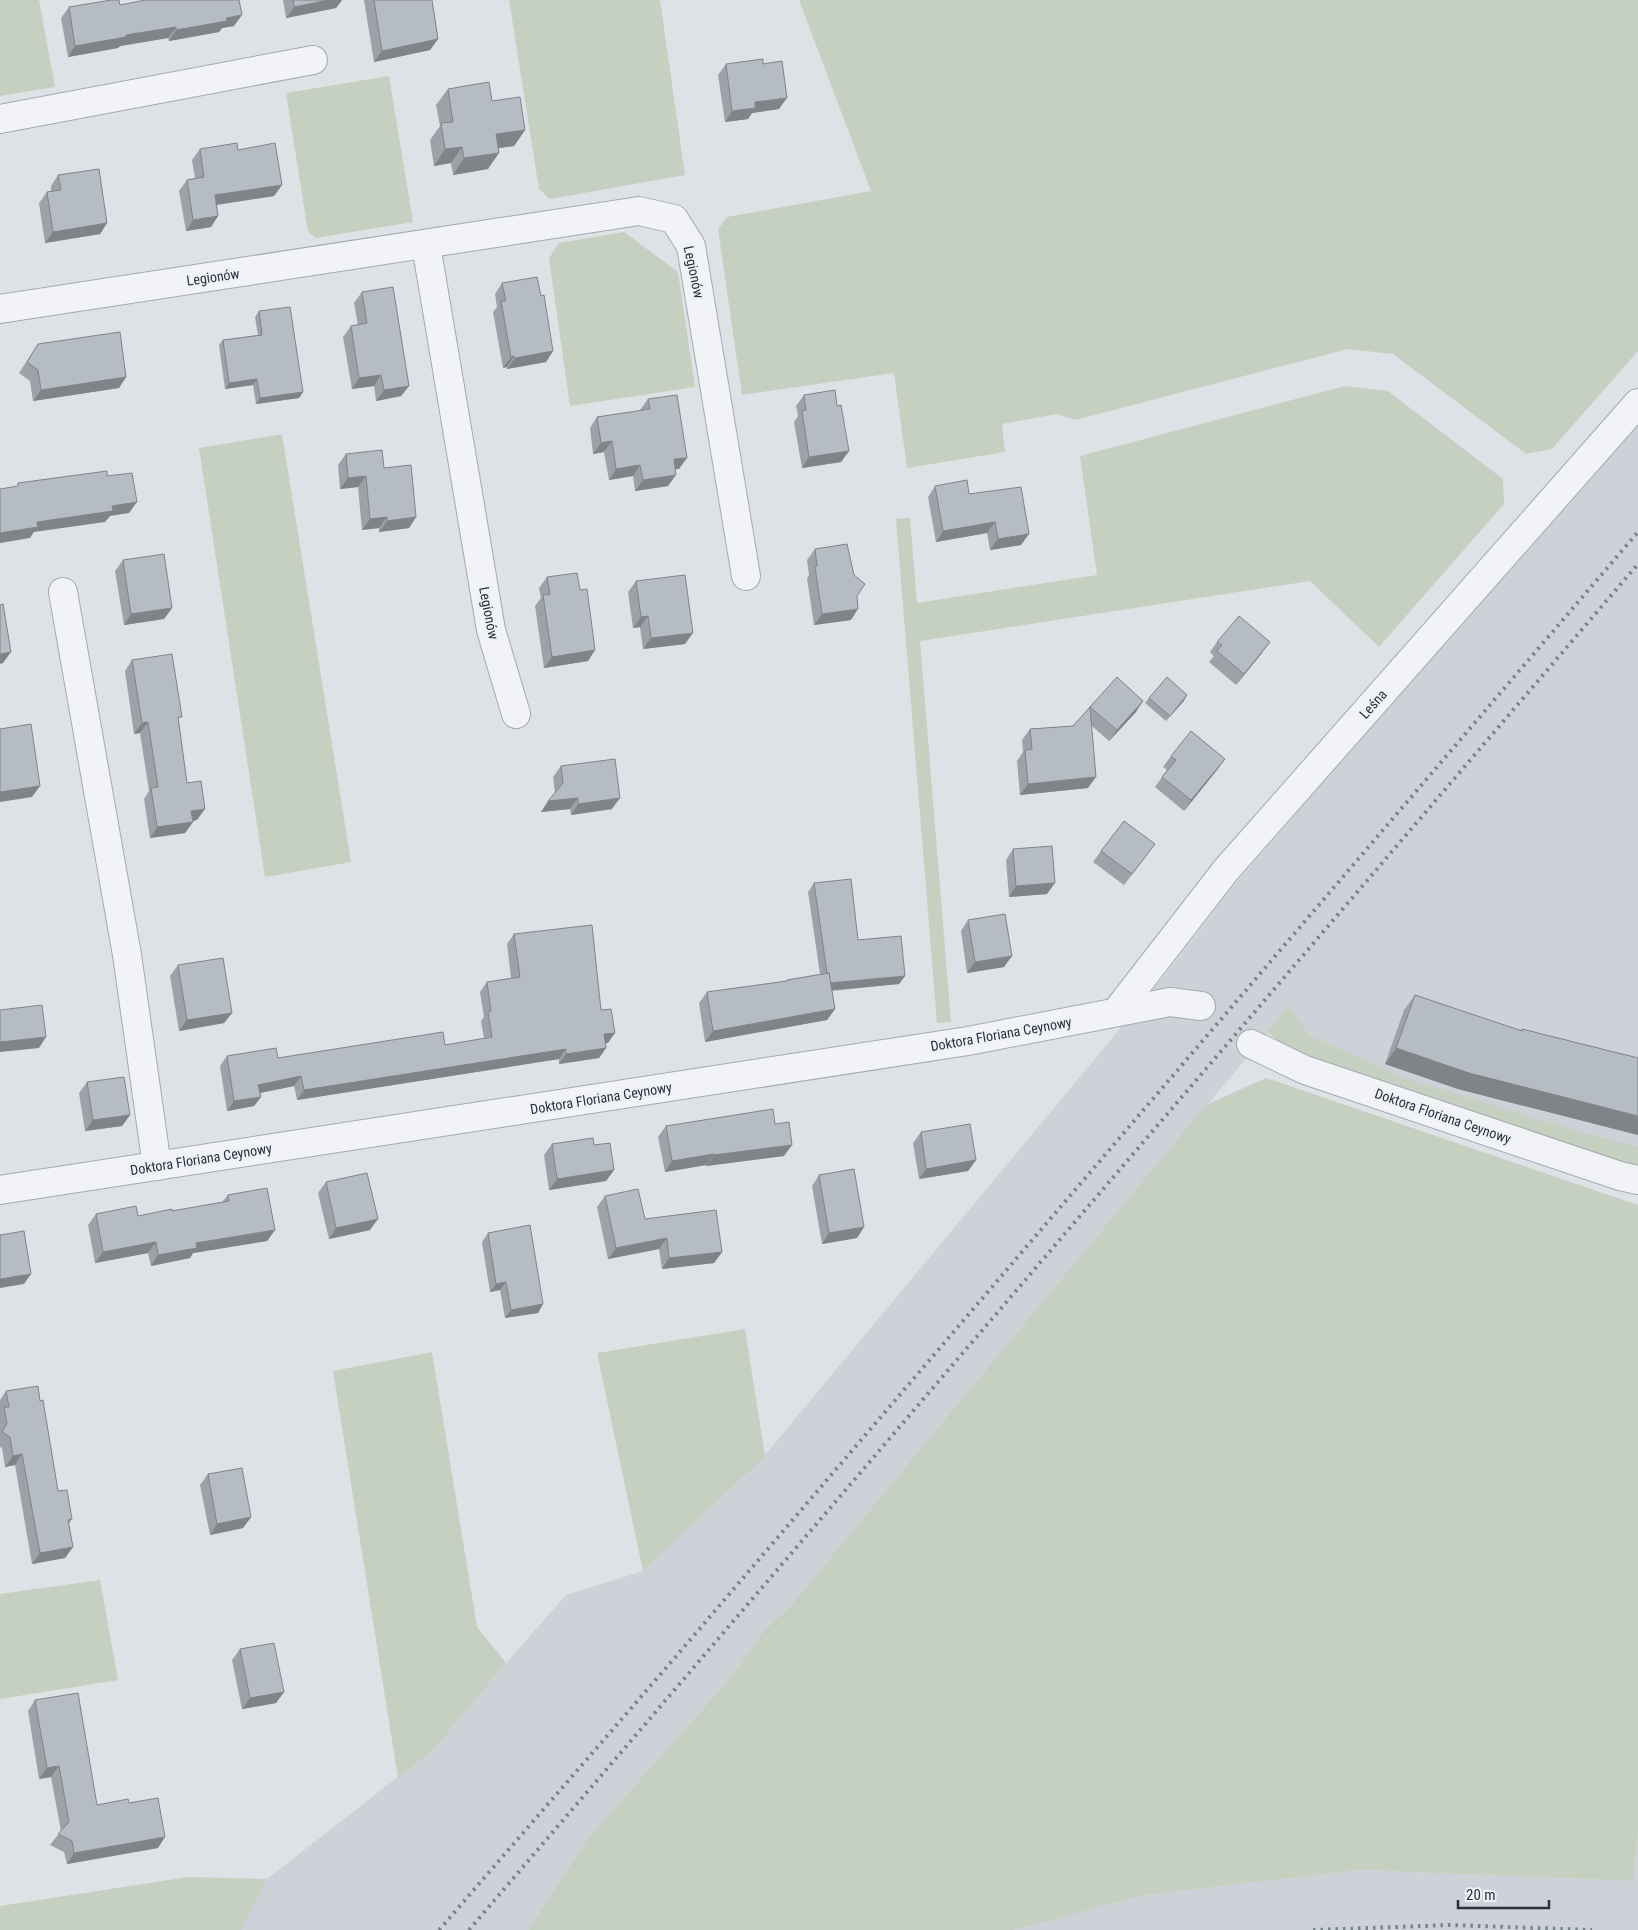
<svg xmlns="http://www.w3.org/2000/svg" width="1638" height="1930" viewBox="0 0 1638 1930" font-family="'Roboto Condensed',sans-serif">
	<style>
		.built { fill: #cdd2d9 }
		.green { fill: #c5d0c0 }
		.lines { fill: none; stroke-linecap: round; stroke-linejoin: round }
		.minor-casing { stroke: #a4a9b1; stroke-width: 30 }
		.minor { stroke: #f1f3f6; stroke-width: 28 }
		.rail { stroke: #79838f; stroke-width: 4; stroke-dasharray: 2.5 5; stroke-linecap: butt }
		.wall { fill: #9da2a8 }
		.shaded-wall { fill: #7f8488 }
		.building { fill: #b6bcc3; stroke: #7f8488 }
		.labels { text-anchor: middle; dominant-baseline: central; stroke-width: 5; stroke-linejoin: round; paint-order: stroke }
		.street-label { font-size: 14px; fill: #28313d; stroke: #eef1f5 }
	</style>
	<rect width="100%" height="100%" fill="#dee2e7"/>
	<g class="built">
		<path d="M1638,418V1148L1475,1104L1399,1077L1309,1035L1288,1008L792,1604L762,1633L731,1677L588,1838L528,1930H241L267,1879L435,1748L506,1663L566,1595L643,1571L765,1455L1164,976L1235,884Z"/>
		<path d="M1638,1832V1930H1014L1145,1895L1361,1870L1633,1881Z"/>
	</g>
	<g class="green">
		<path d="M0,0H39L55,87L0,96Z"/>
		<path d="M509,0H660L685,175L550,199L539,189Z"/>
		<path d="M799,0H1638V351L1552,449L1526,454L1393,354L1348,349L1075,420L1057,414L1002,424L1005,452L907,468L894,373L742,395L718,229L727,217L871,191Z"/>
		<path d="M389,76L413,222L316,238L308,232L286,93Z"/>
		<path d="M624,232L678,272L695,387L570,406L549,258L559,243Z"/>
		<path d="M1345,386L1388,391L1503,479L1504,504L1379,647L1310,581L920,641L951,1022L937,1023L896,519L910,518L917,603L1097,575L1080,456Z"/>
		<path d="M282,434L351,862L265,877L199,448Z"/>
		<path d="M1289,1006L1309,1035L1407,1079L1584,1133L1638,1147V1167L1446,1108L1290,1050L1267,1032Z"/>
		<path d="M1266,1078L1638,1205V1832L1633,1881L1361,1870L1145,1895L1014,1930H528L588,1838L731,1677L762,1633L792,1604L1206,1105Z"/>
		<path d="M745,1329L765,1456L643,1571L597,1353Z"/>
		<path d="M432,1352L477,1627L506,1663L435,1748L398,1778L333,1371Z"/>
		<path d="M100,1580L118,1680L0,1699V1594Z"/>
		<path d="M188,1877L267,1879L241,1930H0V1906Z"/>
	</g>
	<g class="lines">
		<defs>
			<g id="minor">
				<path d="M0,119L313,60"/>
				<path d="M426,245L491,630L516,714"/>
				<path d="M0,309L639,211L674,219L691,246L746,576"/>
				<path d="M63,592L127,955L157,1166"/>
				<path d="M1116,1012L1226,870L1638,403"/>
				<path d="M1251,1044L1305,1070L1620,1176L1638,1180"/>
				<path d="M0,1190L968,1041L1170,1002L1201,1006"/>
			</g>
		</defs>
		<use href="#minor" class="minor-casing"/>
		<use href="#minor" class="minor"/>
		<g class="rail">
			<path d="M439,1930L672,1661L1638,532"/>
			<path d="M469,1930L1638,564"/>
			<path d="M1313,1930L1450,1925L1592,1930"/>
		</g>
	</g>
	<g class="wall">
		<path d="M283,0H342L336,8L286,18Z"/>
		<path d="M364,0H432L438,39L430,50L374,62Z"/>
		<path d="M120,5L234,26L222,28L219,32L169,41L168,38L120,46L118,48L68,57L61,18L69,7Z"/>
		<path d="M726,64H763L779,109L752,113L748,119L725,122L718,75Z"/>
		<path d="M448,89L492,101L525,130L514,146L499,148L488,169L453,175L451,163L434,166L430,140L440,126L436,105Z"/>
		<path d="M200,149L238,150L282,185L274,196L217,205L218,216L211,227L186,231L179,191L187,180L195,178L192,160Z"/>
		<path d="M58,175L107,223L100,234L45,243L39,203L47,192L51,191V186Z"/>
		<path d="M502,283L541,296L553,351L546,362L507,369V367L503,368L493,312L497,307L495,294Z"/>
		<path d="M362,292L409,386L401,396L376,401L374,386L352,389L343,337L351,326L358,325L354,303Z"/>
		<path d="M259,311L303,392L299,398L256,404L253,385L225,389L219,345L223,340L258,335L255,317Z"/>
		<path d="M38,344L126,377L119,388L33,401L30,381L19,373Z"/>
		<path d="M804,395L837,406L849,451L841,462L802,468L794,422L798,416L796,406Z"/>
		<path d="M648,399L679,469H675L668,486L635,491L633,476L609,480L604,452L593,454L590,428L597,417L641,411L640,410Z"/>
		<path d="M346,454L384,468L416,517L409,528L379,532V528L362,530L358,487L340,489L338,465Z"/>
		<path d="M935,486L969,494L1021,545L990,550L987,533L936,542L928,497Z"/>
		<path d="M815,549L851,620L814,625L807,578L809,575L807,560Z"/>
		<path d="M123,560L172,608L164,619L124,625L115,571Z"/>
		<path d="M547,577L580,590L595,650L588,661L544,668L535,606L541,598L539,588Z"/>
		<path d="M636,581L685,644L643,649L640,627L633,628L628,592Z"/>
		<path d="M1217,642L1262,653L1236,685L1209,662L1214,656L1210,652Z"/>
		<path d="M132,660L178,722L187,783L197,820L193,821V822L185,833L150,838L144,799L149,791L140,733L134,734L125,671Z"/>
		<path d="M1117,677L1136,712L1109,741L1092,726L1088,788L1020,795L1017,761L1023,752L1022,740L1030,729L1073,726Z"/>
		<path d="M1187,695L1166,721L1145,703L1149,698Z"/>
		<path d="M1171,756L1225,759L1217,770L1184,811L1155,787L1167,770L1163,767Z"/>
		<path d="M561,766L612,809L571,815L570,809L541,812L555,793L553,777Z"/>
		<path d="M1013,849L1047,894L1009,897L1006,860Z"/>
		<path d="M1101,851L1147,855L1124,885L1093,862Z"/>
		<path d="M814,883L858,940L905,976L899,984L832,991L835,1009L827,1020L705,1042L699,1003L707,992L786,981L787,980L820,974L808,892Z"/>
		<path d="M968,920L1004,967L967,973L961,931Z"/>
		<path d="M514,934L601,1010L608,1043H605L606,1048L599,1058L559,1064V1059L297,1100L294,1086L260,1093L261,1097L254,1106L227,1111L220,1066L227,1056L278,1058L445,1045L484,1038L481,1021L484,1017L480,992L487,982L511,978L507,944Z"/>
		<path d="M178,965L232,1013L224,1023L179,1031L170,976Z"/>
		<path d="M1415,995L1521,1031L1522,1029L1638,1058V1135L1458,1089L1385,1064L1404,1010Z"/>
		<path d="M87,1082L130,1115L122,1126L85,1131L79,1093Z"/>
		<path d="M775,1124L784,1156L706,1166V1165L665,1172L658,1137L666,1126Z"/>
		<path d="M921,1132L976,1160L968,1171L919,1179L913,1143Z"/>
		<path d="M552,1144L594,1145L614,1170L606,1181L549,1190L544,1155Z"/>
		<path d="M819,1175L864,1227L857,1238L822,1244L812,1186Z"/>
		<path d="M326,1182L370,1230L329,1239L318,1193Z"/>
		<path d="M228,1195L275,1230L267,1241L193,1253L190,1258L151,1266L148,1253L95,1263L88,1225L96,1214L138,1216L172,1211L222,1202Z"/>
		<path d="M605,1196L645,1219L722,1252L714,1263L662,1269L659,1249L608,1259L597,1207Z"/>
		<path d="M488,1233L543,1304L538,1313L505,1318L500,1290L490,1292L482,1242Z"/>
		<path d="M6,1391L72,1519L69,1524L73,1547L65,1558L32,1564L15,1465L5,1467L2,1448L0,1447V1400Z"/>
		<path d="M208,1474L251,1517L243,1528L210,1535L200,1485Z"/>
		<path d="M240,1649L284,1692L276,1703L242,1709L232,1660Z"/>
		<path d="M35,1700L97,1805L129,1803L158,1848L67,1864L64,1852L50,1845L61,1831L51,1777L39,1779L28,1711Z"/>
	</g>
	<g class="shaded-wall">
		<path d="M329,0H342L336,8L286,18L294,7Z"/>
		<path d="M242,15L234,26L222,28L219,32L169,41L176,30L226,18Z"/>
		<path d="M176,27L168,38L120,46L118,48L68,57L75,46L126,35Z"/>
		<path d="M438,39L430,50L374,62L382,51Z"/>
		<path d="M787,98L779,109L752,113L748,119L725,122L732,111L755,102Z"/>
		<path d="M525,130L514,146L485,150L496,134Z"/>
		<path d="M462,147L451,163L434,166L445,149Z"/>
		<path d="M499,153L488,169L453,175L464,158Z"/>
		<path d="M282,185L274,196L207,206L215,195Z"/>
		<path d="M218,216L211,227L186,231L193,220Z"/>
		<path d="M107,223L100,234L45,243L53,232Z"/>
		<path d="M553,351L546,362L507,369L515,358Z"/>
		<path d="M514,356L507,367L503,368L511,357Z"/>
		<path d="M381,375L374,386L352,389L359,378Z"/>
		<path d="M126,377L119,388L33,401L41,390Z"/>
		<path d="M257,379L253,385L225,389L229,383Z"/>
		<path d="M409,386L401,396L376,401L384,390Z"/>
		<path d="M303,392L299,398L256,404L260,398Z"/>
		<path d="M612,441L604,452L593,454L601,443Z"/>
		<path d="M849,451L841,462L802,468L809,457Z"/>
		<path d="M687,458L679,469L666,470L674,459Z"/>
		<path d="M640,465L633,476L609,480L616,469Z"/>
		<path d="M676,475L668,486L635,491L643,480Z"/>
		<path d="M366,476L358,487L340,489L348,478Z"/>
		<path d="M137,502L129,513L110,516L105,522L34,532L30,538L0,543V533L37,522L112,506Z"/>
		<path d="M387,517L379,528L362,530L370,519Z"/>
		<path d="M416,517L409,528L379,532L387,521Z"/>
		<path d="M995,522L987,533L936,542L943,531Z"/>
		<path d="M1029,534L1021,545L990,550L998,539Z"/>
		<path d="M172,608L164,619L124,625L131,614Z"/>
		<path d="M858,609L851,620L814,625L822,614Z"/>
		<path d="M648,616L640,627L633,628L641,617Z"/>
		<path d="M693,633L685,644L643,649L651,638Z"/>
		<path d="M1270,642L1262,653L1236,685L1244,674Z"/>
		<path d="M595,650L588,661L544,668L552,657Z"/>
		<path d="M11,652L3,663L0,664V654Z"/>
		<path d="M1187,695L1184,701L1166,721L1170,716Z"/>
		<path d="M1143,701L1136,712L1109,741L1117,730Z"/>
		<path d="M148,722L140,733L134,734L142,723Z"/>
		<path d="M1225,759L1217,770L1184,811L1191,800Z"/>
		<path d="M1096,777L1088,788L1020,795L1028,784Z"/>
		<path d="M40,786L32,797L0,802V792Z"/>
		<path d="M578,798L570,809L541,812L548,801Z"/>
		<path d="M620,798L612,809L571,815L578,804Z"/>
		<path d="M205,809L197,820L184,822L191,811Z"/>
		<path d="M193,822L185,833L150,838L157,827Z"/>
		<path d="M1055,883L1047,894L1009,897L1016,886Z"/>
		<path d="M1012,956L1004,967L967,973L975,962Z"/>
		<path d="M905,976L899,984L822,991L828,983Z"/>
		<path d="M835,1009L827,1020L705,1042L713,1031Z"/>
		<path d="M232,1013L224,1023L179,1031L187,1020Z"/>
		<path d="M615,1033L608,1043L597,1044L604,1034Z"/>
		<path d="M46,1037L39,1048L0,1052V1042Z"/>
		<path d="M606,1048L599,1058L559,1064L566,1054Z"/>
		<path d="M1396,1048L1638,1116V1135L1458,1089L1385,1064Z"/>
		<path d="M566,1049L559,1059L297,1100L304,1090Z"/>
		<path d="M301,1076L294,1086L251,1095L258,1085Z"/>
		<path d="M261,1097L254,1106L227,1111L234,1101Z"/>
		<path d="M130,1115L122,1126L85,1131L93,1120Z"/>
		<path d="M792,1145L784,1156L706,1166L714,1155Z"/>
		<path d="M714,1154L706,1165L665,1172L672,1161Z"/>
		<path d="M976,1160L968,1171L919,1179L926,1169Z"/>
		<path d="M614,1170L606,1181L549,1190L557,1179Z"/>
		<path d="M378,1219L370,1230L329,1239L336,1228Z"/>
		<path d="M864,1227L857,1238L822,1244L829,1233Z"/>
		<path d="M275,1230L267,1241L193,1253L190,1258L151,1266L158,1255L196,1243Z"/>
		<path d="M667,1238L659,1249L608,1259L616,1248Z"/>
		<path d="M156,1242L148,1253L95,1263L103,1252Z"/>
		<path d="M722,1252L714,1263L662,1269L669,1258Z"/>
		<path d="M31,1274L24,1284L0,1288V1279Z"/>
		<path d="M506,1282L500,1290L490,1292L496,1284Z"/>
		<path d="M543,1304L538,1313L505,1318L511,1310Z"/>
		<path d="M22,1454L15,1465L5,1467L13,1456Z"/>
		<path d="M251,1517L243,1528L210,1535L217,1524Z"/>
		<path d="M73,1547L65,1558L32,1564L40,1553Z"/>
		<path d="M284,1692L276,1703L242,1709L250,1698Z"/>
		<path d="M59,1766L51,1777L39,1779L47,1768Z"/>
		<path d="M165,1837L158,1848L67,1864L74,1853Z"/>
	</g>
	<g class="building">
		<path d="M111,0H119L120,5L145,0H239L242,15L226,18L227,21L176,30V27L126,35V37L75,46L69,7Z"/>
		<path d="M293,0H329L294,7Z"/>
		<path d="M374,0H432L438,39L382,51Z"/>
		<path d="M763,59V64L782,61L787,98L755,102V108L732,111L726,64Z"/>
		<path d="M489,82L492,101L520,97L525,130L496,134L499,153L464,158L462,147L445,149L441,123L453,122L448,89Z"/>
		<path d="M237,143L238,150L275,143L282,185L215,195L218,216L193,220L187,180L204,177L200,149Z"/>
		<path d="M99,169L107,223L53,232L47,192L61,190L58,175Z"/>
		<path d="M537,277L541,296L544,295L553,351L515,358L514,356L511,357L501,301H506L502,283Z"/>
		<path d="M393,287L409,386L384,390L381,375L359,378L351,326L367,323L362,292Z"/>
		<path d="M290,307L303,392L260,398L257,379L229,383L223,340L262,335L259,311Z"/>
		<path d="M120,332L126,377L41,390L38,370L27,362L38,344Z"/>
		<path d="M835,390L837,406L841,405L849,451L809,457L802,411L806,410L804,395Z"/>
		<path d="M677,395L687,458L674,459L676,475L643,480L640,465L616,469L612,441L601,443L597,417L650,409L648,399Z"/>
		<path d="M382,450L384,468L411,465L416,517L387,521V517L370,519L366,476L348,478L346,454Z"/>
		<path d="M107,471V476L132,473L137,502L112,506L113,511L37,522L38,527L0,533V489L18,486V483Z"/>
		<path d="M967,480L969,494L1021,487L1029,534L998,539L995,522L943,531L935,486Z"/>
		<path d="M847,544L854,575L865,584L857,596L858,609L822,614L815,567L817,566L815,549Z"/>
		<path d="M164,554L172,608L131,614L123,560Z"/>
		<path d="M577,573L580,590L587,589L595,650L552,657L543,595L550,594L547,577Z"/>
		<path d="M685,575L693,633L651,638L648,616L641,617L636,581Z"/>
		<path d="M3,604L11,652L0,654V605Z"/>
		<path d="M1239,616L1270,642L1244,674L1217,651L1222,645L1217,642Z"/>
		<path d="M172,654L182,717H178L187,783L201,781L205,809L191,811L193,822L157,827L151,788L158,787L148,722L142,723L132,660Z"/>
		<path d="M1117,677L1143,701L1117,730L1090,707Z"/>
		<path d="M1167,677L1187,695L1170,716L1149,698Z"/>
		<path d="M1090,707L1096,777L1028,784L1025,750L1032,749L1030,729L1073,726Z"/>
		<path d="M31,724L40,786L0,792V729Z"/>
		<path d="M1191,731L1225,759L1191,800L1162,777L1176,760L1171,756Z"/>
		<path d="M615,759L620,798L578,804V798L548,801L563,783L561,766Z"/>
		<path d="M1124,821L1155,844L1132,874L1101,851Z"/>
		<path d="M1052,846L1055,883L1016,886L1013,849Z"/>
		<path d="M851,879L858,940L901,936L905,976L830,983L829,973H827L814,883Z"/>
		<path d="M1005,914L1012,956L975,962L968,920Z"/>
		<path d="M592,925L601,1010L611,1009L615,1033L604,1034L606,1048L566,1054V1049L304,1090L301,1076L258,1085L261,1097L234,1101L227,1056L276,1048L278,1058L443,1032L445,1045L492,1037L488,1012L491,1011L487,982L520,977L514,934Z"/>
		<path d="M223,958L232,1013L187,1020L178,965Z"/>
		<path d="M829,973L835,1009L713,1031L707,992L787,981V980Z"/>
		<path d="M1415,995L1522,1031V1029L1638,1058V1116L1469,1073L1396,1048Z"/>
		<path d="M42,1005L46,1037L0,1042V1010Z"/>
		<path d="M124,1077L130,1115L93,1120L87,1082Z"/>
		<path d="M773,1109L775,1124L789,1122L792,1145L714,1155V1154L672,1161L666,1126Z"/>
		<path d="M970,1124L976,1160L926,1169L921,1132Z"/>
		<path d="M593,1138L594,1145L610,1143L614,1170L557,1179L552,1144Z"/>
		<path d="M854,1169L864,1227L829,1233L819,1175Z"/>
		<path d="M367,1173L378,1219L336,1228L326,1182Z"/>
		<path d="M267,1188L275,1230L196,1243L197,1248L158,1255L156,1242L103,1252L96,1214L136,1206L138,1216L172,1209V1211L229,1201L228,1195Z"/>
		<path d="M638,1189L645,1219L716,1210L722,1252L669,1258L667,1238L616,1248L605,1196Z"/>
		<path d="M530,1225L543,1304L511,1310L506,1282L496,1284L488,1233Z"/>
		<path d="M24,1231L31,1274L0,1279V1235Z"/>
		<path d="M38,1386L40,1401L43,1400L58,1491L67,1490L72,1519L68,1520L73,1547L40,1553L22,1454L13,1456L10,1437L2,1432L7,1424L4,1407H9L6,1391Z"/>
		<path d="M242,1468L251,1517L217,1524L208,1474Z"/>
		<path d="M274,1643L284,1692L250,1698L240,1649Z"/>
		<path d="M78,1693L97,1805L128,1799L129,1803L158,1798L165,1837L74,1853L72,1841L58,1834L69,1822L59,1766L47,1768L35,1700Z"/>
	</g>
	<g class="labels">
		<g class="street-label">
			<text transform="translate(694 272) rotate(78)">Legionów</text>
			<text transform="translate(213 277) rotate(-8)">Legionów</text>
			<text transform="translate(489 613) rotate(79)">Legionów</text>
			<text transform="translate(1373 704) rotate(-48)">Leśna</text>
			<text transform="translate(1001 1034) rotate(-10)">Doktora Floriana Ceynowy</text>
			<text transform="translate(601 1098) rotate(-9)">Doktora Floriana Ceynowy</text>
			<text transform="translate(1443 1116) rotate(19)">Doktora Floriana Ceynowy</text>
			<text transform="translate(201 1159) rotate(-9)">Doktora Floriana Ceynowy</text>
		</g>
	</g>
	<path d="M1458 1900v8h91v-8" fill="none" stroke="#28313d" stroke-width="2.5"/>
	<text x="1466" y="1900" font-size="15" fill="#28313d" stroke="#eef1f5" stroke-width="4" paint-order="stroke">20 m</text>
</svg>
